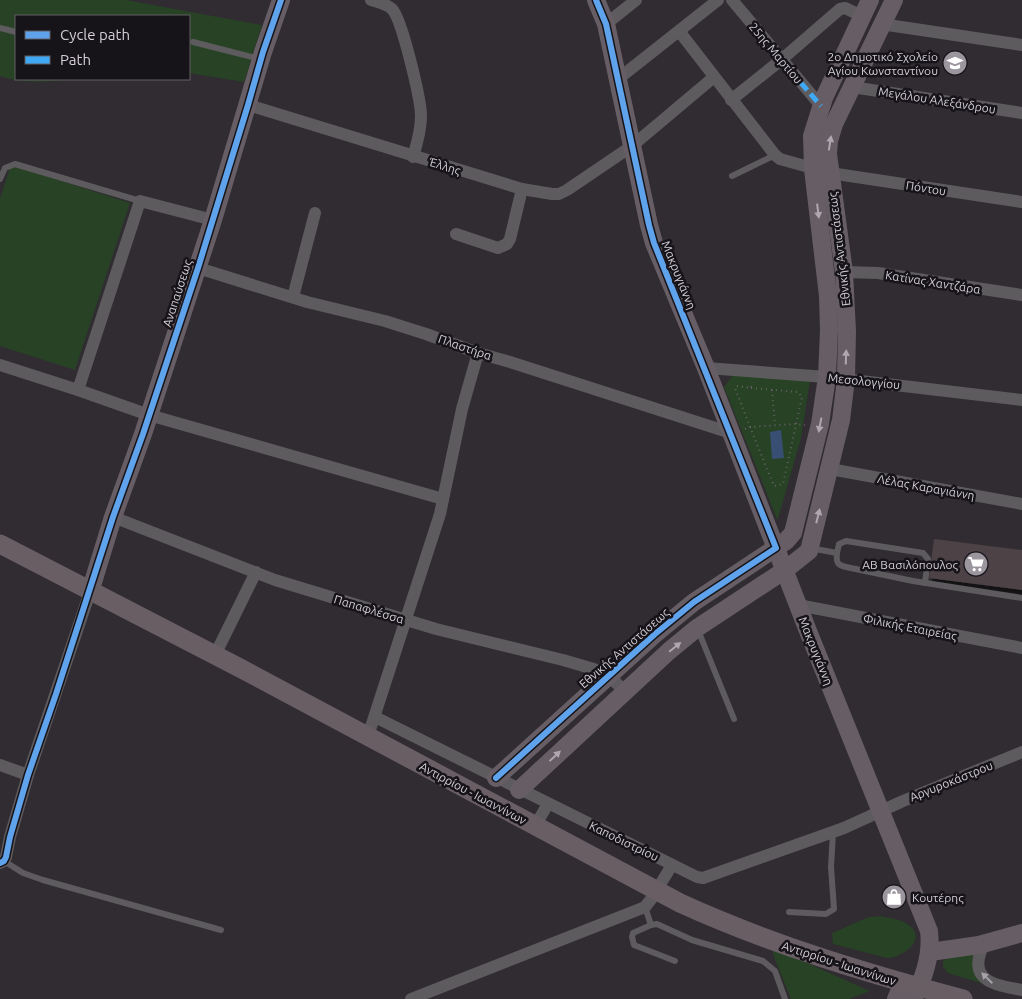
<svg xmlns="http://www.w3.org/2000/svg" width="1022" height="999" viewBox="0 0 1022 999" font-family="Ubuntu,sans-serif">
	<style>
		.green { fill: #284225 }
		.water { fill: #384e73 }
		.building { fill: #4d4344; filter: url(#shadow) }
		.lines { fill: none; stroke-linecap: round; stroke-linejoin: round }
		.path { stroke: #646166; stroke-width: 2; stroke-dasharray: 1 4; stroke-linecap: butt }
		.lane { stroke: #5e5b5f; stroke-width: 6 }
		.street { stroke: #5e5b5f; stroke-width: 12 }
		.secondary { stroke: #665e64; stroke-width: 18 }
		.primary { stroke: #695e64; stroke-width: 19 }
		.quiet { stroke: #3fa9f5; stroke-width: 5; stroke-dasharray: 10 5; stroke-linecap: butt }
		.cycleway-casing { stroke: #171419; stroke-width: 9 }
		.cycleway { stroke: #60a3ed; stroke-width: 6 }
		.oneway { fill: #aea7af }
		.oneway2 { fill: #a5a1a7 }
		.labels { text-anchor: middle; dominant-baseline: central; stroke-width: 5; stroke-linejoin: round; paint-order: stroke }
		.street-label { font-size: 12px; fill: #d4cfd7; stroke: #171419 }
		.poi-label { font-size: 12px; fill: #d4cfd7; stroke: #171419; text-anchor: end }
	</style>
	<defs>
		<filter id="shadow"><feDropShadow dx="3" dy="5.5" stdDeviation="1" flood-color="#0009"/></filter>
	</defs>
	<rect width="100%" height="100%" fill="#302c32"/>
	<g class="green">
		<path d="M0,0H126L262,25L244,82L189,73V16H16V79H79C51,81 28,85 0,76Z"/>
		<path d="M11,165L130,203L75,370L0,346V198Z"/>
		<path d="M733,375L810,380L801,438L778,519H777L724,387Z"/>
		<path d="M880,916C890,918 902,919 910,926C927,939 903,958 887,958L833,944L832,933L869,917Z"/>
		<path d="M773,948L870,991L849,999H791L773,954Z"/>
		<path d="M976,952C970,965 974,971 982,982L981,983L948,973L943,967V961L946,959Z"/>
	</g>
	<path class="water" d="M781,430L784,458L772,459L770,432Z"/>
	<path class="building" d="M934,539L1022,550V590L929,578Z"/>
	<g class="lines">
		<g class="path">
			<path d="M751,388L798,392L802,397L783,484L774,486L750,427L796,424L805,425"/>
			<path d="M772,390L775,425"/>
			<path d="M745,429L750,427L735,388L737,386L751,388L752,382"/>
		</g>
		<g class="lane">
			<path d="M0,28L16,32"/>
			<path d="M193,42L260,59"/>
			<path d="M732,176L775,155"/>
			<path d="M0,179L5,168L15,164L140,201"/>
			<path d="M810,548L837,553C836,562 837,565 846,567L913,581L1022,598"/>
			<path d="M837,553L839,544L846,541L923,553L928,559L925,583"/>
			<path d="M698,630L734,719"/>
			<path d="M4,861L23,873L43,880L221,930"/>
			<path d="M645,907L651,925"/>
			<path d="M789,912L826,914L834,909L831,867L833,832"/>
			<path d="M675,961L634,945L632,937L633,933L651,925L657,924L692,940L763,961L775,971L785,999"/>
		</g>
		<g class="street">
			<path d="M371,0C378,2 387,4 392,9C402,19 421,100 421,116C421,130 417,144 413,157"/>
			<path d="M732,0L821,106"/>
			<path d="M606,24L636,0"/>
			<path d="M881,24L1022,45"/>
			<path d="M679,31L775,155L780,159L830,173L1022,202"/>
			<path d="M618,79L718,0"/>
			<path d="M852,87L1022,113"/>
			<path d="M731,100L781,60L840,9L845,8L862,16"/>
			<path d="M248,105L522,189L552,194H559L567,190L632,146L714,77"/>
			<path d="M456,234L498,248L507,244L510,239L522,189"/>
			<path d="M198,268L307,302L385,321L426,334L478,353L510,362L731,433"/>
			<path d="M844,272L878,273L1022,295"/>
			<path d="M293,297L315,213"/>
			<path d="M0,365L78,390L149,415L443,499"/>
			<path d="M706,368L827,377L1022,400"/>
			<path d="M78,390L140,201L213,220"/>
			<path d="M830,469L1022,504"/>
			<path d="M113,517L275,580L436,629L563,660L604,672L625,691"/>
			<path d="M798,605L1022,648"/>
			<path d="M215,655L256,572"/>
			<path d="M375,717L697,877L703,878L844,828L903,801L1022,752"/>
			<path d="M368,736L440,514L462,409L478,353"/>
			<path d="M0,765L28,775"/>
			<path d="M535,826L548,804"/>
			<path d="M0,863L4,861L6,857L10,837L28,775L90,592"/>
			<path d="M984,944C966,980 993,985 1022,990"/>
			<path d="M411,999L645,907L652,898L672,865"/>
		</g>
		<g class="secondary">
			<path d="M596,0L606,24L649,225L654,243L706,368L808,631L929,931C932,955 924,978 913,999"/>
			<path d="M90,592L113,517L143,434L213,220L263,52L281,0"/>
			<path d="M496,778L655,634L694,602L786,541L793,533L820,424L827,377L829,330L828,296L813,169L812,136L824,98L870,0"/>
			<path d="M519,790L669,651L697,628L785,570L809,551L841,420L846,379L847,331L844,272L828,154L829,141L834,124L894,0"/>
			<path d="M930,952L979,945L1022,933"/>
			<path d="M896,999L903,983"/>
		</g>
		<path class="primary" d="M0,544L240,668L680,903C772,945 866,973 963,999"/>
		<path class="quiet" d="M781,60L821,106"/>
		<defs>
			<g id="cycleway">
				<path d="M496,778L655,634L694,602L776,548L654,243L649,225L606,24L596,0"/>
				<path d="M0,863L4,861L6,857L10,837L28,775L56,694L113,517L143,434L198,268L248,105L263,52L281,0"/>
			</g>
		</defs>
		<use href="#cycleway" class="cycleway-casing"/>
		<use href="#cycleway" class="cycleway"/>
	</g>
	<defs><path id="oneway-solid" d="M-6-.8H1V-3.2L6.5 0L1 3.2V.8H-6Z" transform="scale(1.25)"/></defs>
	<g class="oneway">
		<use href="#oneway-solid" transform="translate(830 143) rotate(-81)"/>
		<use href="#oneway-solid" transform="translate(818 211) rotate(83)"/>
		<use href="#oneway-solid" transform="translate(846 357) rotate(-88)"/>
		<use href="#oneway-solid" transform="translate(820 425) rotate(101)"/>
		<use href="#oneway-solid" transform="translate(818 516) rotate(-76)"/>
		<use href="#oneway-solid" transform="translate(675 647) rotate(-39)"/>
		<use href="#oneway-solid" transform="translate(555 756) rotate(-43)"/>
	</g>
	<use class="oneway2" href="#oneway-solid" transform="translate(987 978) rotate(-136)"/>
	<defs>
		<symbol id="school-disc" viewBox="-11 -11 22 22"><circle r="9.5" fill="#9b969d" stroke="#171419"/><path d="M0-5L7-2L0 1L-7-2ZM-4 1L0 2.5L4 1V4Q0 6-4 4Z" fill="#fff"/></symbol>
		<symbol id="supermarket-disc" viewBox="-11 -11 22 22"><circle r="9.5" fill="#9b969d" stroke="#171419"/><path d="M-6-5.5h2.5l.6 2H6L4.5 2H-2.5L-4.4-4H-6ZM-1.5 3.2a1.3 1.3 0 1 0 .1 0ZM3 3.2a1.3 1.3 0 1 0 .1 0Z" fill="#fff"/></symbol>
		<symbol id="shop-disc" viewBox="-11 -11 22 22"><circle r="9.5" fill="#9b969d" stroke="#171419"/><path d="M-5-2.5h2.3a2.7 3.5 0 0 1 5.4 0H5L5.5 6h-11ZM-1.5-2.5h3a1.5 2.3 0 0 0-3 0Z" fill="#fff"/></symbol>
	</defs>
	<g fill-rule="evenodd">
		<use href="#school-disc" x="941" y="49" width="28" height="28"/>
		<use href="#supermarket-disc" x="962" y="550" width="28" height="28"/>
		<use href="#shop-disc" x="880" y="883" width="28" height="28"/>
	</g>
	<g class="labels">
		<g class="street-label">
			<text transform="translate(776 53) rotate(50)">25ης Μαρτίου</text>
			<text transform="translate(937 100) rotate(9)">Μεγάλου Αλεξάνδρου</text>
			<text transform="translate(445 166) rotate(17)">Έλλης</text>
			<text transform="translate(926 188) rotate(9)">Πόντου</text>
			<text transform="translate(839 249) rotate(-97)">Εθνικής Αντιστάσεως</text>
			<text transform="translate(679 275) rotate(68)">Μακρυγιάννη</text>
			<text transform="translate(933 282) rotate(9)">Κατίνας Χαντζάρα</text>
			<text transform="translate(177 293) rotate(-72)">Αναπαύσεως</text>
			<text transform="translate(465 347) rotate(19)">Πλαστήρα</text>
			<text transform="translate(864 381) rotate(6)">Μεσολογγίου</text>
			<text transform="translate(926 487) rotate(10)">Λέλας Καραγιάννη</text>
			<text transform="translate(369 609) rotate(17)">Παπαφλέσσα</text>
			<text transform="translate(910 627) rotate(11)">Φιλικής Εταιρείας</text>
			<text transform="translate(624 648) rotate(-41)">Εθνικής Αντιστάσεως</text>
			<text transform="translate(816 651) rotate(68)">Μακρυγιάννη</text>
			<text transform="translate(951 781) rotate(-22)">Αργυροκάστρου</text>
			<text transform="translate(473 793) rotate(28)">Αντιρρίου - Ιωαννίνων</text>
			<text transform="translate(624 841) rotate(26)">Καποδιστρίου</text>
			<text transform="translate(839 963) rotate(18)">Αντιρρίου - Ιωαννίνων</text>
		</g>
		<g class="poi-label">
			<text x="938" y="56">2ο Δημοτικό Σχολείο<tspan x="938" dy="14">Αγίου Κωνσταντίνου</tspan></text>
			<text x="958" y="564">ΑΒ Βασιλόπουλος</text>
			<text x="912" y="897" text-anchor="start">Κουτέρης</text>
		</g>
	</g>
	<rect x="15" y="15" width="175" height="65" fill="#171419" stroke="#635f65"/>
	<rect x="25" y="31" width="25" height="8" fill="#60a3ed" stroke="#635f65"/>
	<text x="60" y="40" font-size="15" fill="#d4cfd7">Cycle path</text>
	<rect x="25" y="56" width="25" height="8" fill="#3fa9f5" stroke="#635f65"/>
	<text x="60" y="65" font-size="15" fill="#d4cfd7">Path</text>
</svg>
